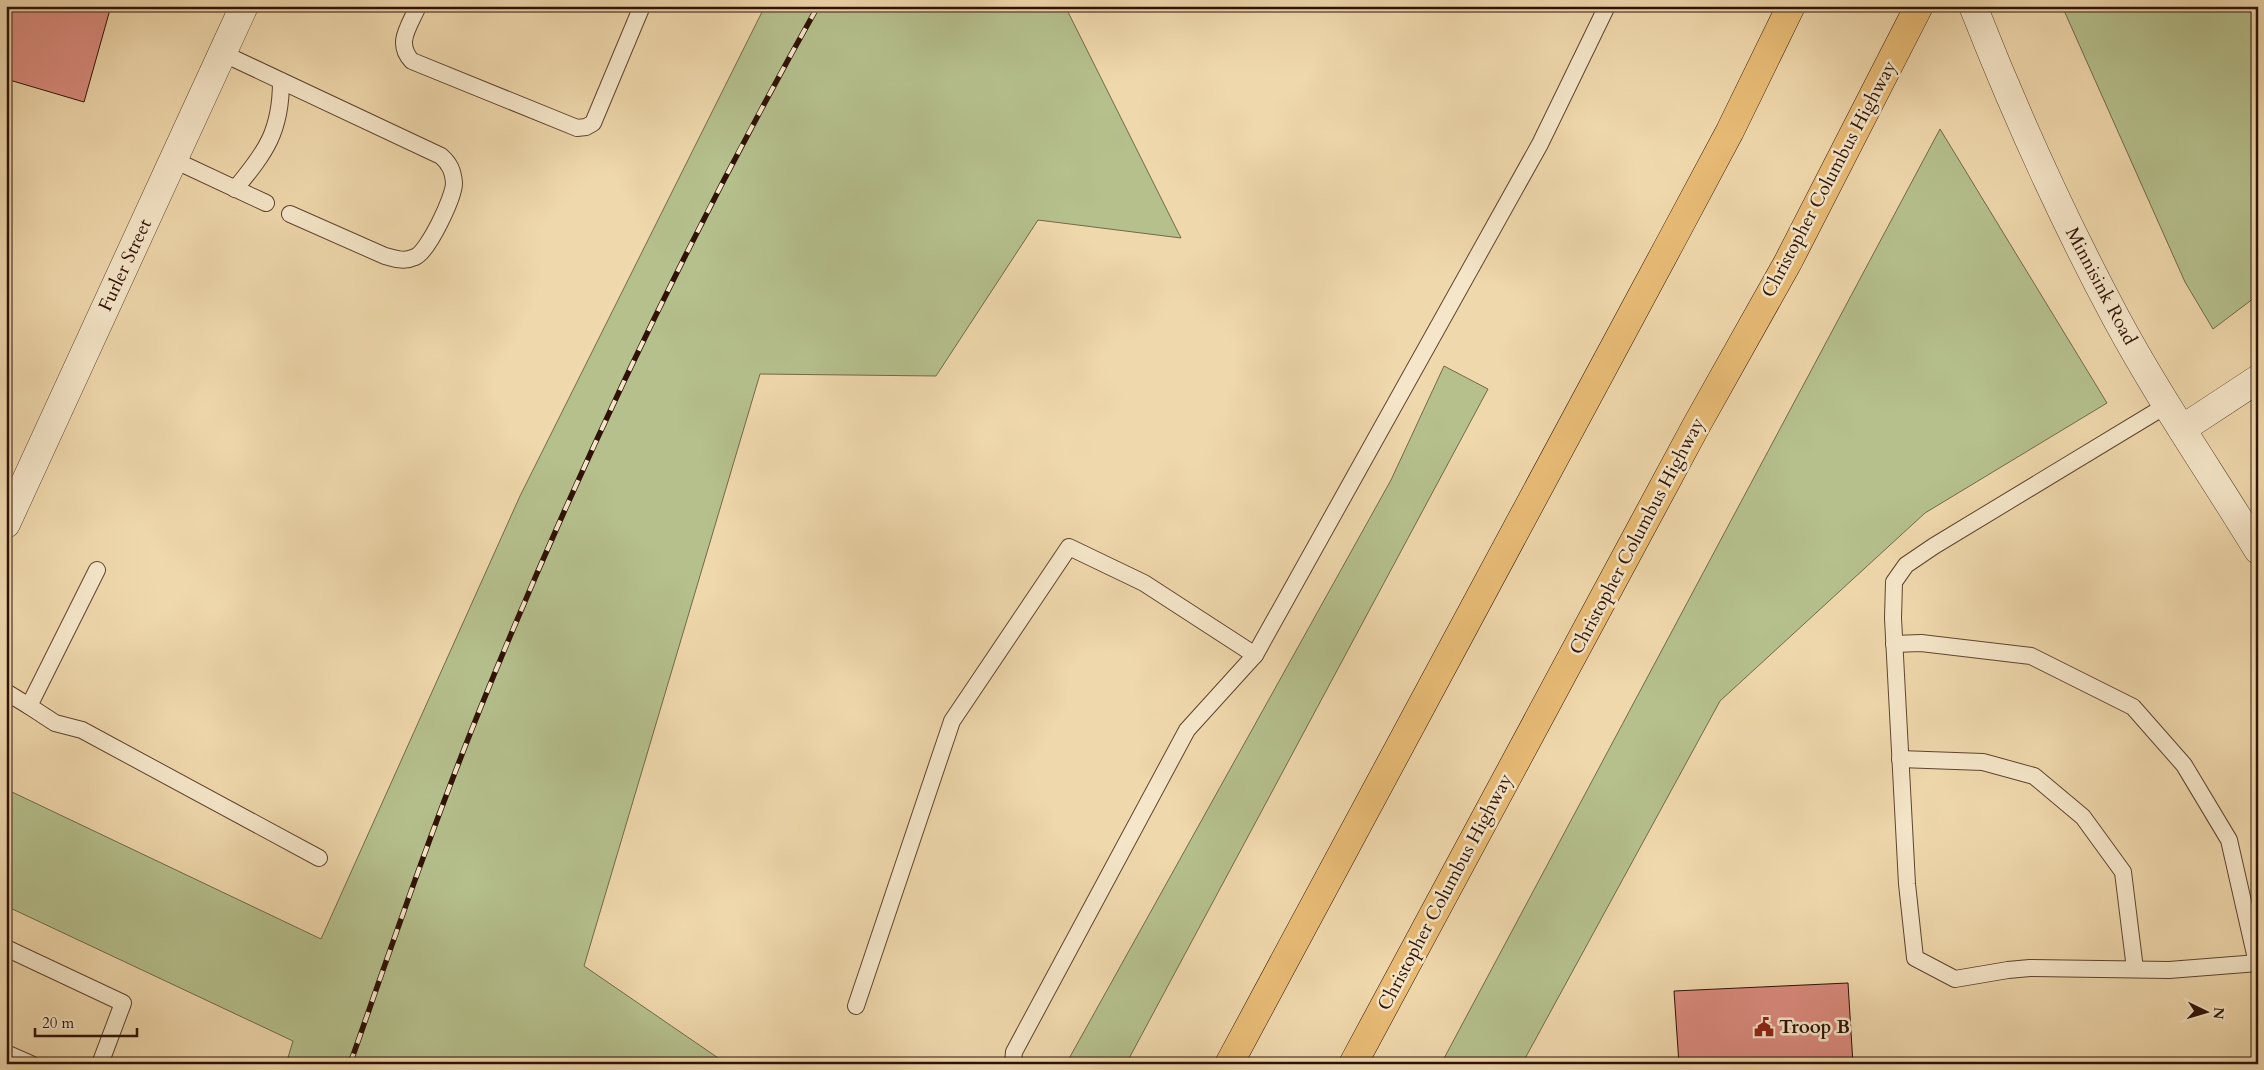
<svg xmlns="http://www.w3.org/2000/svg" width="2264" height="1070" viewBox="0 0 2264 1070" font-family="Cardo,serif">
	<style>
		.green { fill: #b5c08d; stroke: #726949 }
		.building { fill: #da8b7e; stroke: #2f1205 }
		.lines { fill: none; stroke-linecap: round; stroke-linejoin: round }
		.service-casing { stroke: #5f442f; stroke-width: 18 }
		.tertiary-casing { stroke: #5f442f; stroke-width: 29 }
		.motorway-casing { stroke: #2f1205; stroke-width: 29 }
		.service { stroke: #f5e6c9; stroke-width: 16 }
		.tertiary { stroke: #f5e6c9; stroke-width: 28 }
		.motorway { stroke: #e8bc76; stroke-width: 28 }
		.rail-casing { stroke: #2f1205; stroke-width: 5.5 }
		.rail { stroke: #f5e6c9; stroke-width: 4; stroke-dasharray: 11; stroke-linecap: butt }
		.labels { text-anchor: middle; dominant-baseline: central; stroke-width: 5; stroke-linejoin: round; paint-order: stroke }
		.street-label { font-size: 19px; fill: #2f1205; stroke: #f5e6c9 }
		.poi-label { font-size: 19px; font-weight: bold; fill: #2f1205; stroke: #f5e6c9; text-anchor: start }
	</style>
	<rect width="100%" height="100%" fill="#efd8ac"/>
	<filter id="stains"><feTurbulence type="fractalNoise" baseFrequency=".004" numOctaves="4"/><feColorMatrix values="0 0 0 0 .2 0 0 0 0 .09 0 0 0 0 .02 0 0 0 .5 -.17"/></filter>
	<radialGradient id="worn" r=".72"><stop offset=".6" stop-color="#630" stop-opacity="0"/><stop offset="1" stop-color="#630" stop-opacity=".3"/></radialGradient>
	<g class="green">
		<path d="M765,6H1065L1181,238L1038,220L936,376L760,374L584,966L727,1064H286L293,1041L6,906V806L12,792L321,939L520,496Z"/>
		<path d="M2062,6H2258V295L2213,329L2185,282Z"/>
		<path d="M1940,129L2107,403L1925,513L1720,701L1522,1064H1441Z"/>
		<path d="M1444,366L1488,389L1126,1064H1066L1391,480Z"/>
	</g>
	<g class="building">
		<path d="M6,6H111L84,102L6,79Z"/>
		<path d="M1848,983L1853,1064H1679L1674,991Z"/>
	</g>
	<g class="lines">
		<defs>
			<g id="service">
				<path d="M418,6C409,27 395,43 412,61L577,128L586,127L593,123L642,6"/>
				<path d="M222,53L441,156C450,164 453,171 454,183C454,197 428,252 415,257C404,262 396,259 385,256L290,214"/>
				<path d="M174,160L266,203"/>
				<path d="M235,189C266,152 281,131 281,81"/>
				<path d="M2167,405L1934,546L1906,565L1894,582L1893,618L1907,884L1915,958L1955,979L2008,970L2030,968L2169,970L2258,963"/>
				<path d="M1894,644L1921,643L2031,656L2133,707L2184,765L2229,840L2257,963"/>
				<path d="M6,692L29,706L97,570"/>
				<path d="M29,706L55,723L82,730L319,858"/>
				<path d="M1900,759L1983,762L2034,776L2083,817L2123,872L2135,969"/>
				<path d="M6,948L123,1003L100,1064"/>
				<path d="M856,1006L952,721L1069,547L1144,583L1255,655L1540,144L1607,6"/>
				<path d="M6,1053L31,1064"/>
				<path d="M1013,1064L1014,1052L1187,730L1255,655"/>
			</g>
			<g id="tertiary">
				<path d="M1973,6C2015,113 2062,217 2116,318C2159,398 2211,473 2258,550"/>
				<path d="M2182,429L2258,379"/>
				<path d="M6,524L244,6"/>
			</g>
			<g id="motorway">
				<path d="M1229,1064L1668,247L1730,131L1791,6"/>
				<path d="M1353,1064L1696,426L1788,262L1919,6"/>
			</g>
		</defs>
		<use href="#service" class="service-casing"/>
		<use href="#tertiary" class="tertiary-casing"/>
		<use href="#motorway" class="motorway-casing"/>
		<use href="#service" class="service"/>
		<use href="#tertiary" class="tertiary"/>
		<use href="#motorway" class="motorway"/>
		<defs>
			<path id="rail" d="M350,1064C392,945 433,825 480,709C578,468 691,232 818,6"/>
		</defs>
		<use href="#rail" class="rail-casing"/>
		<use href="#rail" class="rail"/>
	</g>
	<defs>
		<symbol id="civic-bare" viewBox="-9 -9 18 18"><path d="M-.6-6.5H3V-4.5H.6V-3L4-1V1h2V6H-6V1h2V-1L-.6-3ZM-1.2 2.5V6h2.4V2.5Z" fill="#8f2418" stroke="#f5e6c9" stroke-width="2.5" paint-order="stroke"/></symbol>
	</defs>
	<g fill-rule="evenodd">
		<use href="#civic-bare" x="1750" y="1013" width="28" height="28"/>
	</g>
	<g class="labels">
		<g class="street-label">
			<text transform="translate(1829 179) rotate(-62)">Christopher Columbus Highway</text>
			<text transform="translate(125 265) rotate(-65)">Furler Street</text>
			<text transform="translate(2101 286) rotate(62)">Minnisink Road</text>
			<text transform="translate(1637 536) rotate(-62)">Christopher Columbus Highway</text>
			<text transform="translate(1445 892) rotate(-62)">Christopher Columbus Highway</text>
		</g>
		<g class="poi-label">
			<text x="1779" y="1027">Troop B</text>
		</g>
	</g>
	<rect width="2264" height="1070" fill="none" stroke="#efd8ac" stroke-width="25"/>
	<rect x="8" y="8" width="2249" height="1055" fill="none" stroke="#2f1205" stroke-width="2.5"/>
	<rect x="12" y="12" width="2239" height="1045" fill="none" stroke="#2f1205"/>
	<g transform="translate(2206 1012) rotate(95)" stroke="#f5e6c9" stroke-width="4" paint-order="stroke">
	<path d="M0-4L9 19L0 12L-9 19Z" fill="#2f1205"/>
	<text y="-8" font-size="14" font-weight="bold" text-anchor="middle" fill="#2f1205">N</text>
	</g>
	<path d="M35 1028v8h102v-8" fill="none" stroke="#2f1205" stroke-width="2.5"/>
	<text x="42" y="1028" font-size="15" fill="#2f1205" stroke="#f5e6c9" stroke-width="4" paint-order="stroke">20 m</text>
	<rect width="100%" height="100%" filter="url(#stains)"/>
	<rect width="100%" height="100%" fill="url(#worn)"/>
</svg>
